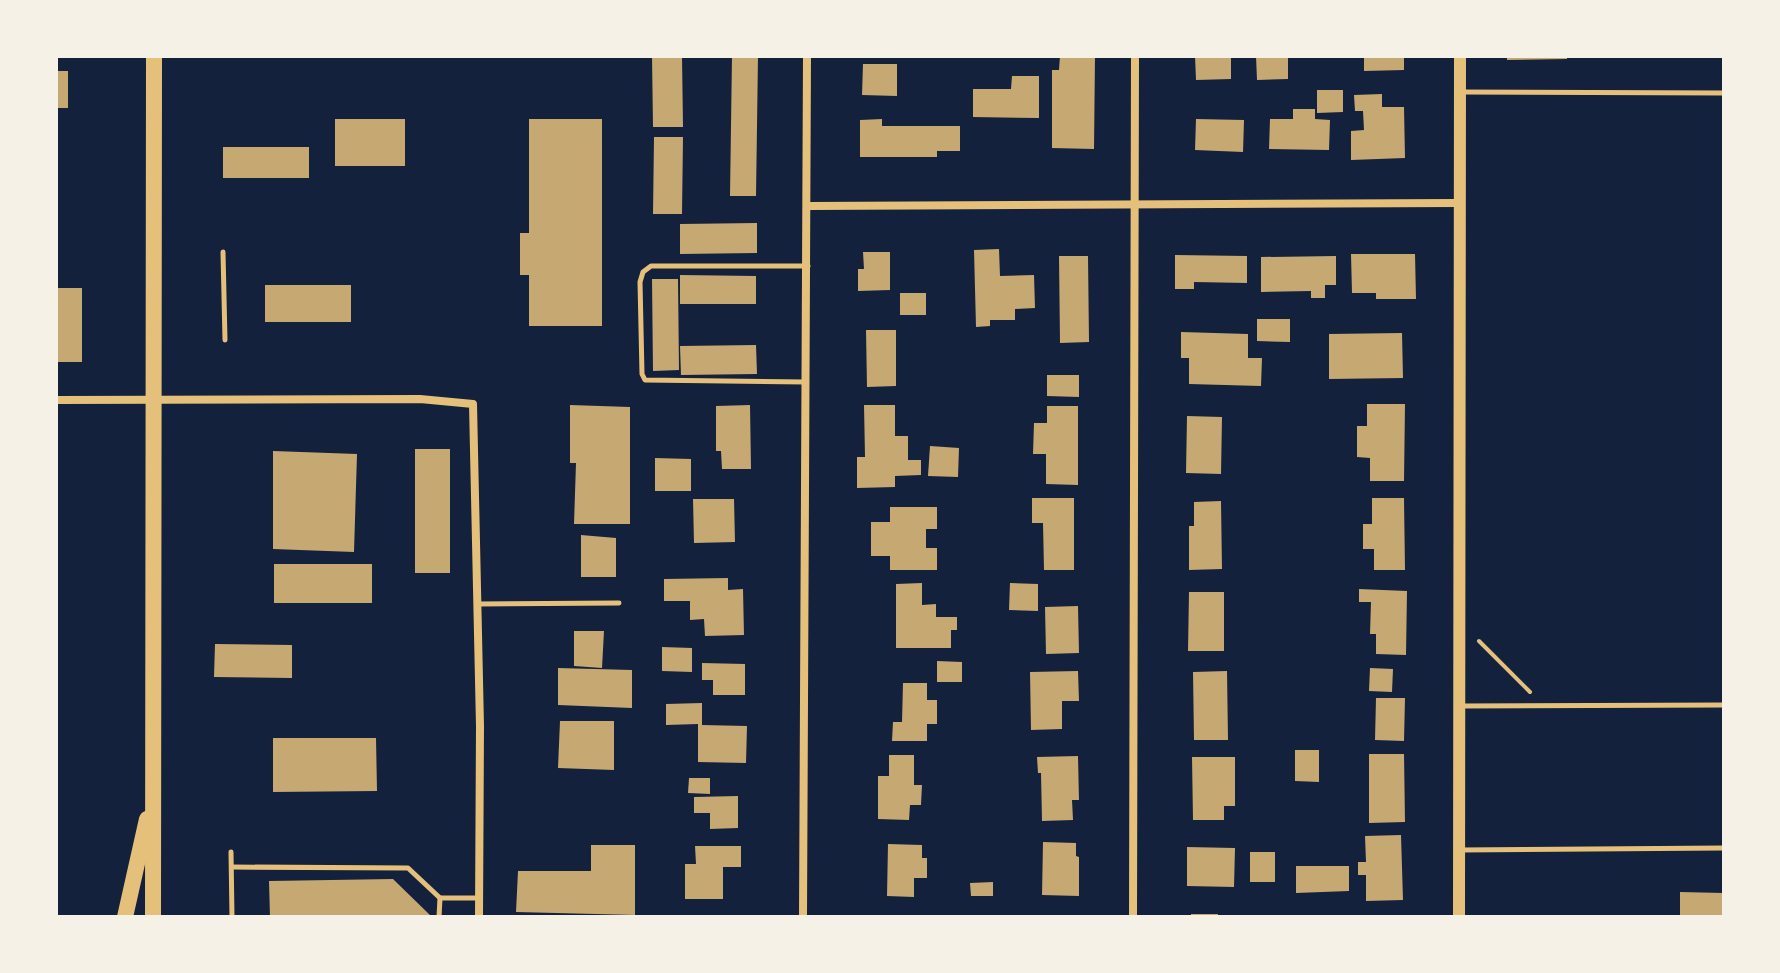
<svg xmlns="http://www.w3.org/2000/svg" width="1780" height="973" viewBox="0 0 1780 973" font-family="Barlow,sans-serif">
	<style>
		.building { fill: #c6a872 }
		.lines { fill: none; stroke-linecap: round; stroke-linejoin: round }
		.path { stroke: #e5c07b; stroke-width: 4 }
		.service { stroke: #e5c07b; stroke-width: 5 }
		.minor { stroke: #e5c07b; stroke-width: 8 }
		.tertiary { stroke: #e5c07b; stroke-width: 12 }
		.primary { stroke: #e5c07b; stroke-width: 16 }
	</style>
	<rect width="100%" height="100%" fill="#14213d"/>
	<g class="building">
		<path d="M652,56H682L683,127H653Z"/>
		<path d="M732,56H758L756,196H730Z"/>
		<path d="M1060,56H1095L1094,149L1052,148V70H1059Z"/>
		<path d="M1195,56H1231V79L1196,80Z"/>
		<path d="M1256,56H1288V79L1257,80Z"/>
		<path d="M1364,56H1404V70L1364,71Z"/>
		<path d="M1507,56H1567V59L1507,60Z"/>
		<path d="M863,64H897V96L862,95Z"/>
		<rect x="56" y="71" width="12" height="37"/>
		<path d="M1012,76H1039V118L973,117V89H1011Z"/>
		<path d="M1317,90H1343V112L1317,113Z"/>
		<path d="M1382,94V107H1404L1405,158L1351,160V131L1364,130L1363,111H1355L1354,95Z"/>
		<path d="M1293,109H1315V119L1330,120L1329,150L1269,149L1270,119H1293Z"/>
		<rect x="335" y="119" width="70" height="47"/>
		<path d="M529,119H602V326H529V275H520V233H529Z"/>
		<path d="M882,119V126H960V151H937V157H860V120Z"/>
		<path d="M1196,119L1244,120L1243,152L1195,150Z"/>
		<path d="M654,137H683L682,214H653Z"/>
		<rect x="223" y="147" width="86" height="31"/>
		<path d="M757,223V253L680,254V224Z"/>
		<path d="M999,249L1000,276L1034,275L1035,308L1015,309V320H990V326L976,327L974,250Z"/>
		<path d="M863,252H890V290L858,291V269H864Z"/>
		<path d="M1351,254H1415L1416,299H1376V293H1352Z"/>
		<path d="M1175,255L1247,256V283L1194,282V289H1175Z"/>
		<path d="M1059,256H1088L1089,342L1060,343Z"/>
		<path d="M1336,256V285H1325V298H1311V291L1261,292V257Z"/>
		<path d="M680,275L756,276V304H680Z"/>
		<path d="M652,279H678L679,370L653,371Z"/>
		<rect x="265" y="285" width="86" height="37"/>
		<rect x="56" y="288" width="26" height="74"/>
		<rect x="900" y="293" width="26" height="22"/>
		<path d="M1257,319H1290V342L1257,341Z"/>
		<path d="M866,330H896V386L867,387Z"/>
		<path d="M1181,332L1248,334V358H1262L1261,386L1189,384V358H1181Z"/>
		<path d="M1402,333L1403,378L1329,379V334Z"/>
		<path d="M756,345L757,374L681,375L680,346Z"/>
		<path d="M1047,375H1079V397L1047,396Z"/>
		<path d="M1367,404H1405L1404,481H1370V458L1357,457V426H1367Z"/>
		<path d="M570,405L630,407V524H574L576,463H570Z"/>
		<path d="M750,405L751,469H722L721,451H716V406Z"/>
		<path d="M864,405H895V436H908V460H921V475L895,476V487L857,488V457H865Z"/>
		<path d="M1047,406H1078V485L1046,484V454H1033L1034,423H1047Z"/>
		<path d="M1187,416L1222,417L1221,474L1186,473Z"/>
		<path d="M930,446L959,448L958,477L928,476Z"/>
		<rect x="415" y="449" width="35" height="124"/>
		<path d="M273,451L357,454L354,552L273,549Z"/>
		<path d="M655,458L691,459V491H655Z"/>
		<path d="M1032,498H1074V570H1044L1043,523H1032Z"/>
		<path d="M1372,498H1404L1405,570H1374V549H1363V524H1372Z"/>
		<path d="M693,499H734L735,542L694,543Z"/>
		<path d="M1221,501L1222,569L1189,570V526H1194V502Z"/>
		<path d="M890,507H937V529H926V548H937V570H890V556H871V522H890Z"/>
		<path d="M581,535L616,538V577H581Z"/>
		<rect x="274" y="564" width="98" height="39"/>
		<path d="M728,578V590L743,589L744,635L705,636L704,619L690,620V601H664V579Z"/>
		<path d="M922,583V605L936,604V617H957V630H951V648H896V584Z"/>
		<path d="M1010,583L1038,584V611L1009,610Z"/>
		<path d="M1359,589L1407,591L1406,655L1376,654V634H1370L1371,602H1359Z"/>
		<path d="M1189,592H1224V651H1188Z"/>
		<path d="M1078,606L1079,653L1046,654L1045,607Z"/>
		<path d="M574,631H604L602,668L574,666Z"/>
		<path d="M215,644L292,645V678L214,677Z"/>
		<path d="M662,647L692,648V672L662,671Z"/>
		<path d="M937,661L962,662V682H937Z"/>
		<path d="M702,663L745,664V695H713V680H702Z"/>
		<path d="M558,668L632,670V708L558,705Z"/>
		<path d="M1370,668L1393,669L1392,692L1369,691Z"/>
		<path d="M1078,671L1079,701H1062V729L1031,730L1030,672Z"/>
		<path d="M1227,671L1228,740H1194L1193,672Z"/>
		<path d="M903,683H927V700H937V724H927V741H892L893,722H902Z"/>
		<path d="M1376,698H1405L1404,741L1375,740Z"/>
		<path d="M702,703V725L747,726L746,763L698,762V724L666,725V704Z"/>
		<path d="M560,721H614V770L558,768Z"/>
		<path d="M273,738H376L377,791L273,792Z"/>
		<path d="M1295,750H1319V782L1295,781Z"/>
		<path d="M1369,754H1404L1405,822L1369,823Z"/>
		<path d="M889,755H914V785H922L921,805H910L909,820L878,819V776H889Z"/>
		<path d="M1078,756L1079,800H1072L1073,820L1042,821L1041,773H1038L1037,757Z"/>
		<path d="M1192,757H1235V806H1224V820H1193Z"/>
		<path d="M689,778H710V794L688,793Z"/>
		<path d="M738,796V828L710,829V813H694V797Z"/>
		<path d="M1401,835L1403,900L1366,901V875H1358V862H1366L1365,836Z"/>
		<path d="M1043,842L1076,843V856L1079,857V896L1042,895Z"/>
		<path d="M888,844L922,845V858H927V878H914V897L887,896Z"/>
		<path d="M591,845H635V915L516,912L518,871H591Z"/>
		<path d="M695,846H741V867H723V899H685V864H696Z"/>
		<path d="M1187,847L1235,848L1234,887L1187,886Z"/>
		<rect x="1250" y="852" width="25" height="30"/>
		<path d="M1296,866H1349V891L1296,893Z"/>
		<path d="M393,879L432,917H270L269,881Z"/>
		<path d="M993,882V896H971L970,883Z"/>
		<path d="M1680,892L1724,893V917H1680Z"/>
		<rect x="1191" y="914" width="27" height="3"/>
	</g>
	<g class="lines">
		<path class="path" d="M1479,641L1530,692"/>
		<g class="service">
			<path d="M1461,92L1724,93"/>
			<path d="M223,252L225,340"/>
			<path d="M806,382L645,380L642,374L640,282L643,272L651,266H808"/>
			<path d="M478,604L619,603"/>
			<path d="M1461,706L1724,705"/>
			<path d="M1460,850L1724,848"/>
			<path d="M231,852L232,917"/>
			<path d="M232,867L408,868L440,898H479"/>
			<path d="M439,917L440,898"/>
		</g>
		<g class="minor">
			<path d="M808,206L1459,203"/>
			<path d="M56,400L420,399L473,404L480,726L479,917"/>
			<path d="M803,917L807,56"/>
			<path d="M1133,917L1135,56"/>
		</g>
		<path class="tertiary" d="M1459,917L1460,56"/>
		<g class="primary">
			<path d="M125,917L147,819"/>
			<path d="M153,917L154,56"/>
		</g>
	</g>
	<rect width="1780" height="973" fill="none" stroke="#f6f1e7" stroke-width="116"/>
</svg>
